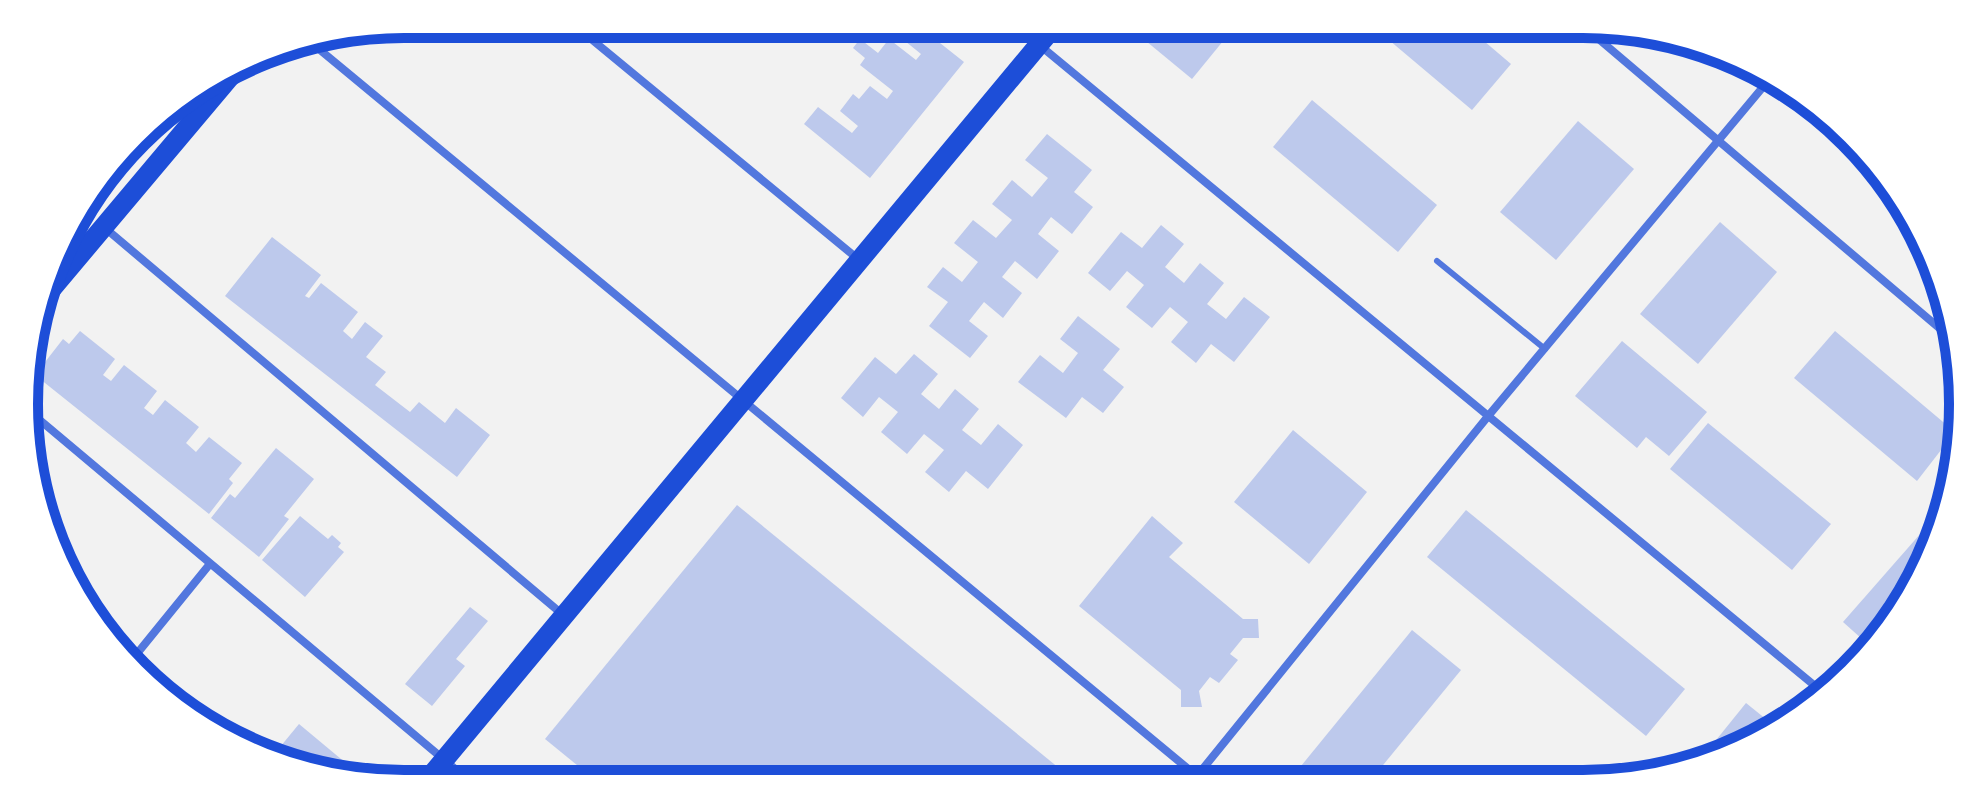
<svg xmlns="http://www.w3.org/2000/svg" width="1987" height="808" viewBox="0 0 1987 808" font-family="'Alegreya Sans',sans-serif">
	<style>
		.building { fill: #bdc9ec }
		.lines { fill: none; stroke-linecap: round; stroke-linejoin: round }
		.service { stroke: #5277de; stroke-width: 6 }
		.minor { stroke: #5277de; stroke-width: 8 }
		.primary { stroke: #1d4ed8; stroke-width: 20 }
		.rim { fill: none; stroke: #1d4ed8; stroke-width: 10 }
	</style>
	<rect width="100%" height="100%" fill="#f2f2f2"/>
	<g class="building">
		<path d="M884,24H916L964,62L870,178L804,124L818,107L852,133L858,126L840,111L853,94L859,99L870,86L887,99L893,91L860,65L865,58L853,48L860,39L878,53L889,39L916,60L921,54Z"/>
		<path d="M1141,24H1237L1192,79L1135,32Z"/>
		<path d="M1370,24H1464L1511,64L1472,110Z"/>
		<path d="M1312,100L1437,205L1398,252L1273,147Z"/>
		<path d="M1578,121L1634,169L1556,260L1500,212Z"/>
		<path d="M1047,134L1092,170L1074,192L1093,207L1072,234L1051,217L1038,234L1059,251L1037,279L1015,261L1002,277L1022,293L1003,318L984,302L969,321L988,336L970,358L929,326L948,302L927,287L943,267L962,282L978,262L954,243L973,220L996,238L1012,220L992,204L1012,180L1032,197L1048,178L1025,160Z"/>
		<path d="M1720,222L1777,272L1698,364L1640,314Z"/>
		<path d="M1161,225L1184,244L1165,267L1184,283L1200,263L1224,283L1207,304L1226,319L1244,297L1270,317L1234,362L1211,344L1196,363L1171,342L1188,322L1170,307L1152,328L1126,307L1144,285L1127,271L1110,291L1088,273L1121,232L1142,248Z"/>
		<path d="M272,237L321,275L305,296L309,298L321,283L358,312L343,331L352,339L365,322L383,336L366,357L386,372L375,385L410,412L419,402L445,423L456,408L490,435L457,477L225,296Z"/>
		<path d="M1078,316L1120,349L1103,370L1124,387L1103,413L1082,397L1066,418L1018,382L1040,355L1063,373L1078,353L1060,339Z"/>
		<path d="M80,331L115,359L103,375L111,381L124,365L157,391L144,408L153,415L165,400L199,427L186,443L196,452L209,437L242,463L229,479L233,483L209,514L35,375L63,339L69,344Z"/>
		<path d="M1835,331L1955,432L1917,481L1794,378Z"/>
		<path d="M1622,341L1707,412L1669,456L1646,437L1637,448L1575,396Z"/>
		<path d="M914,354L938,374L921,394L939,409L955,389L979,409L962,430L981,445L998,424L1023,445L988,489L966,471L949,492L925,472L944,450L924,434L907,454L881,432L898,412L879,397L863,417L841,398L875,357L896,374Z"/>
		<path d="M1708,423L1831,524L1792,570L1670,469Z"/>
		<path d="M1293,430L1367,492L1309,564L1234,502Z"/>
		<path d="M276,448L314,479L284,516L289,519L259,557L211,518L230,494L235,498Z"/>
		<path d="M737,505L1076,782L599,783L545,739Z"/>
		<path d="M1466,510L1685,689L1646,736L1427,557Z"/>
		<path d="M300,516L328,539L332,535L341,543L338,547L344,552L305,597L262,560Z"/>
		<path d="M1152,516L1183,543L1169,557L1243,619H1258L1259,638H1243L1230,654L1238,660L1219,683L1210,677L1199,691L1202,707H1181V690L1079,606Z"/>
		<path d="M1921,533L1934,544L1899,615L1871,647L1843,622Z"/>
		<path d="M470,607L488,621L456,659L465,666L432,706L405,684Z"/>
		<path d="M1412,630L1461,670L1370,781L1288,782Z"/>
		<path d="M1746,703L1777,728L1751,745L1700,760Z"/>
		<path d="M299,724L347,764L339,773L282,764L271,758Z"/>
	</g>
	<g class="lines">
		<path class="service" d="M1437,261L1545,349"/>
		<g class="minor">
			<path d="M573,24L858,259"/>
			<path d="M1014,24L1826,695"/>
			<path d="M1581,24L1951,338"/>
			<path d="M308,40L1204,782"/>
			<path d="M105,228L562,614"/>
			<path d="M29,411L473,784"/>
			<path d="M131,661L209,565"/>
			<path d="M1197,776L1489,415L1768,81"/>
		</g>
		<g class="primary">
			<path d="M48,293L234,72"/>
			<path d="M424,784L1056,24"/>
		</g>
	</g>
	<path d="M0 0H1987V808H0ZM404 38H1583A366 366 0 0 1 1949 404V404A366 366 0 0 1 1583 770H404A366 366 0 0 1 38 404V404A366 366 0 0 1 404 38Z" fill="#fff" fill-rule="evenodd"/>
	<path class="rim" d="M404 38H1583A366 366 0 0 1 1949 404V404A366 366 0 0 1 1583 770H404A366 366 0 0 1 38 404V404A366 366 0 0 1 404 38Z"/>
</svg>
